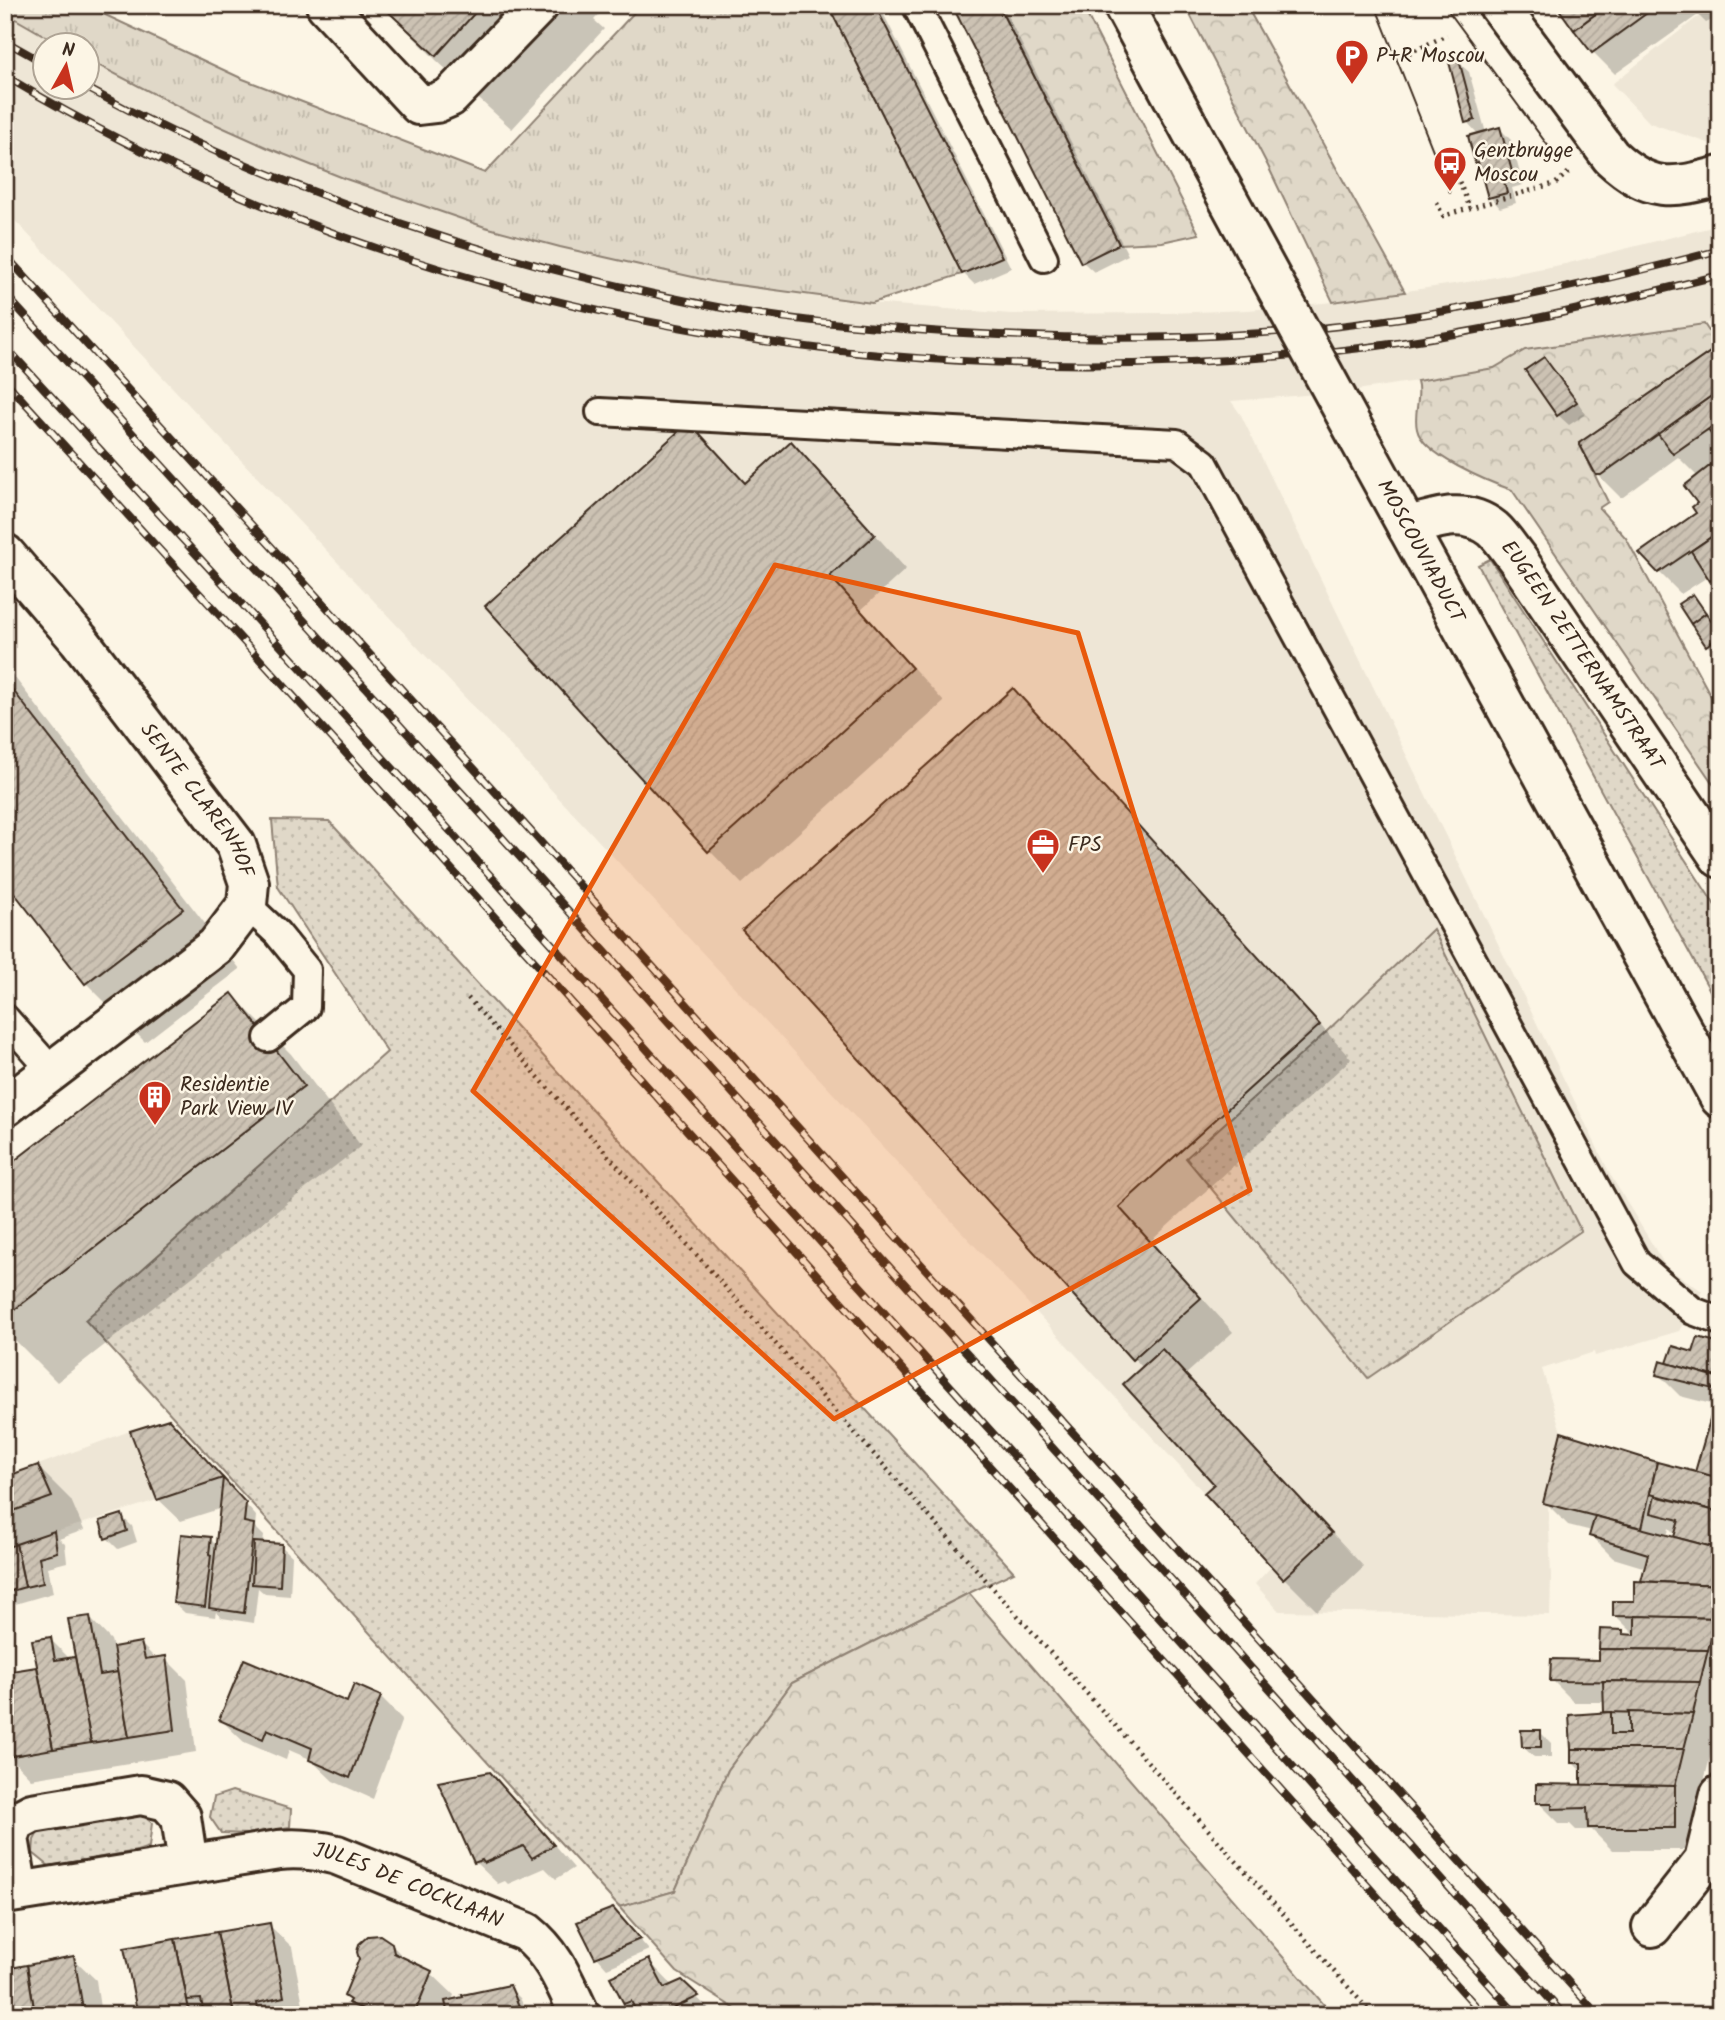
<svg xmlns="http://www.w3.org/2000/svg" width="1725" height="2020" viewBox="0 0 1725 2020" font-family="Kalam,sans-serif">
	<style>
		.built { fill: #eee6d6 }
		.grass { fill: url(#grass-dots); stroke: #8e8173; stroke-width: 2 }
		.forest { fill: url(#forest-crowns); stroke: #8e8173; stroke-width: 2 }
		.park { fill: url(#park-tufts); stroke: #8e8173; stroke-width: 2 }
		.shadow { fill: #0003; fill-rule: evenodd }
		.building { fill: url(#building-hatch); stroke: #3b2a1e; stroke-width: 2 }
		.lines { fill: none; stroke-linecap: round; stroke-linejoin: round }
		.lane-casing { stroke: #3b2a1e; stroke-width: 32 }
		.street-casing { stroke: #3b2a1e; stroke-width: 44 }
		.secondary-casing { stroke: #3b2a1e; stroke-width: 44 }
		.path { stroke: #3b2a1e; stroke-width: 4.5; stroke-dasharray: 2 5; stroke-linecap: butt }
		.lane { stroke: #fcf5e5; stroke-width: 26 }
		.street { stroke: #fcf5e5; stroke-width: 38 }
		.secondary { stroke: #fcf5e5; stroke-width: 38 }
		.tram { stroke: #3b2a1e; stroke-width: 2 }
		.rail-casing { stroke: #3b2a1e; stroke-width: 8 }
		.rail { stroke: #fcf5e5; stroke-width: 5; stroke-dasharray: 16; stroke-linecap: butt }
		.secondary-bridge-casing { stroke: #3b2a1e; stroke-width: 44; stroke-linecap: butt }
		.secondary-bridge { stroke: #fcf5e5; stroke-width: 38 }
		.marked { fill: #e8590c; fill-opacity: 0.2; stroke: #e8590c; stroke-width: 5; stroke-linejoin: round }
		.labels { text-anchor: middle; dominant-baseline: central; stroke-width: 5; stroke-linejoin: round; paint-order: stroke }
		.poi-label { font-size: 21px; fill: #3b2a1e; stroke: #fcf5e5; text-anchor: start }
		.street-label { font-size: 21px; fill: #3b2a1e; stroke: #fcf5e5 }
	</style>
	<defs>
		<pattern id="grass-dots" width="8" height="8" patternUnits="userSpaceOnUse" patternTransform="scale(1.75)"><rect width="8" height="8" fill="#e0d8c8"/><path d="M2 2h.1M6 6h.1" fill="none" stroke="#c1baab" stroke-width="1.8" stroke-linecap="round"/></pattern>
		<pattern id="forest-crowns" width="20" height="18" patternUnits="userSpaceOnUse" patternTransform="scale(1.75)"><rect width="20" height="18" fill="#e0d8c8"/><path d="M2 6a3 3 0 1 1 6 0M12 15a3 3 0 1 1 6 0" fill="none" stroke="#c1baab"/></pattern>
		<pattern id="park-tufts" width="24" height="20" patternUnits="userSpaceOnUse" patternTransform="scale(1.75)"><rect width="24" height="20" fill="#e0d8c8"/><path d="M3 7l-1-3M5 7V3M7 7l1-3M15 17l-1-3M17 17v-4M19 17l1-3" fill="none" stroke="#c1baab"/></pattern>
		<pattern id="building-hatch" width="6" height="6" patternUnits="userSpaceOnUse" patternTransform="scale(1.75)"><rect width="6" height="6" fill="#ccc2b3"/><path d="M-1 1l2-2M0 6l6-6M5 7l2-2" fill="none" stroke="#b0a79a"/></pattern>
	</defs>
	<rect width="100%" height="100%" fill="#fcf5e5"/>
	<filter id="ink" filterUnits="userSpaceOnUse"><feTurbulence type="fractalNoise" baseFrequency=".0143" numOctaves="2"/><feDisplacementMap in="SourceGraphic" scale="14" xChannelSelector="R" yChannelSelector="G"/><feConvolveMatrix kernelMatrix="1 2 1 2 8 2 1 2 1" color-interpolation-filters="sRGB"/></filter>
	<g filter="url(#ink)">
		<g class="built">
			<path d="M1713,5H1720V147L1650,123L1612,84Z"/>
			<path d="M5,13L61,45L46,46V88H88V60L128,82L268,148L346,179L485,227L560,247L715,282L871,303L1011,314L1168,313L1248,310L1333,302L1474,281L1565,264L1720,225V319L1704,324L1525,350L1494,368L1417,381L1343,392L1231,401L1241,415L1611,1176L1666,1267L1702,1291L1679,1331L1595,1356L1594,1352L1542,1369L1561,1432L1543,1503L1548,1504L1551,1576L1550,1615L1279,1611L1255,1584L1272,1566L491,725L5,210Z"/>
			<path d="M130,1431L157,1500L5,1548V1514L52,1497L38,1465Z"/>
		</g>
		<g class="grass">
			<path d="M1490,559L1720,913V1009L1478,565Z"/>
			<path d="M272,820L329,821L1014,1572L969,1593L792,1683L728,1770L675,1891L619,1907L85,1320L387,1052L278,887Z"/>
			<path d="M1433,929L1581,1231L1368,1378L1186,1158L1323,1035Z"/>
			<path d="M232,1791L291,1809L290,1827L247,1834L221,1833L210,1817L214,1797Z"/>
			<path d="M133,1807L152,1823L149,1847L137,1851L49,1866L33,1853L34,1840L44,1821Z"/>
		</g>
		<g class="forest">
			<path d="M998,5H1082L1199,234L1162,242L1119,244Z"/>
			<path d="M1185,5H1246L1405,292L1333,302L1268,166Z"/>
			<path d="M1704,324L1719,346L1579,443L1608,502L1599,508L1626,538L1720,713V794L1512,490C1489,482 1422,455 1417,429C1413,412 1422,397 1417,381L1494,368L1525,350Z"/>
			<path d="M969,1593L1333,2015H745L677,1972L619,1907L675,1891L728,1770L792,1683Z"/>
		</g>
		<path class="park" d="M5,5H84L243,79L485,173L641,5H828L962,274L872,303L715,282L560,247L485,227L346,179L268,148L197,116L88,60V46L61,45L5,13Z"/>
		<g class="shadow">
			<path d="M382,5H608L594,20L604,29L512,129L436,60Z"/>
			<path d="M830,5H879L1011,268L974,284L963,273Z"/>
			<path d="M954,5H1002L1128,255L1094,272L1083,262Z"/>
			<path d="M1558,5H1711L1718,17L1706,23L1698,15L1615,74L1593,52Z"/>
			<path d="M1458,62L1469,72L1486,133L1500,129L1511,140L1523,185L1512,188L1516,203L1500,208L1490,197L1481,167L1476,162L1479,135L1467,122Z"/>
			<path d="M1719,348L1720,588L1709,576L1681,594L1659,572L1698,514V477L1678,457L1623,497H1620L1597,474Z"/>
			<path d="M1544,359L1555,370L1586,414L1569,425L1558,415Z"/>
			<path d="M689,424L746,484L791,444L824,477L906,569L861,610L944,702L742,884L710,851L488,606Z"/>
			<path d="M1692,596L1720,630V654L1718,656L1707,645Z"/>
			<path d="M5,665L240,969L145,1042L86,983L5,878Z"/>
			<path d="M1013,690L1046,723L1351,1059L1151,1241L1233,1332L1185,1375L1364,1567L1317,1611L1284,1578L1216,1485L1143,1368L1134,1358Z"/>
			<path d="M232,995L291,1054L361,1146L57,1382L5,1330V1170Z"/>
			<path d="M1720,1344V1718L1697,1809V1850H1612L1592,1830H1576L1570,1824H1560L1538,1802L1583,1787V1773L1572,1762L1606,1714V1702H1574L1552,1680L1600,1662L1622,1632L1627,1636H1636L1615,1615L1636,1602L1646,1568L1613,1558L1591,1536L1592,1531L1568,1525L1545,1502L1562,1434L1697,1474L1715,1405L1680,1396L1658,1374L1669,1365ZM1669,1528L1675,1534V1539L1667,1537Z"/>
			<path d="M191,1443L256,1516L255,1527L264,1536L263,1544L281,1546L292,1556L290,1596L265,1594L258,1588L254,1623L222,1618L216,1612L215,1617L185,1613L174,1603L210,1539L218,1547L222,1508L181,1521L158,1499Z"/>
			<path d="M38,1467L71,1500L84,1530L59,1539L65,1544L67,1562L48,1567L53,1593L5,1607V1479Z"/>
			<path d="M121,1516L132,1526L137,1542L118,1549L107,1538Z"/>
			<path d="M89,1617L111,1640L113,1648L141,1644L156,1659L165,1658L187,1680L196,1752L31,1779L9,1756L5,1733V1674L39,1669L50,1639L70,1659L77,1658Z"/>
			<path d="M380,1697L402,1719L373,1799L333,1781L310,1759L289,1750L286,1760L244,1742L221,1720L348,1704Z"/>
			<path d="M1540,1732L1551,1743V1757H1534L1523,1747Z"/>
			<path d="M490,1774L512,1796L574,1868L556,1879L545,1868L508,1884L505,1881L498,1884L475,1862Z"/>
			<path d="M623,1921L649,1950L607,1968L597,1957Z"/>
			<path d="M269,1925L292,1947L305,2015H140Z"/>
			<path d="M391,1944L408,1962L431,1973L454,1995L451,2002L509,1987L520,1998L528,2015H450L448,2008L445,2015H362L350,2003Z"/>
			<path d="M73,1958L96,1980L101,2015H5Z"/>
			<path d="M649,1961L673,1986L681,1982L715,2015H637L625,2003Z"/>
		</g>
		<g class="building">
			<path d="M381,5H482L436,56Z"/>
			<path d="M828,5H875L1002,257L962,274Z"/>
			<path d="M952,5H998L1119,244L1081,263Z"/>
			<path d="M1556,5H1608L1574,30Z"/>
			<path d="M1608,5H1628L1630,7L1632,5H1658L1592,53L1574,30Z"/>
			<path d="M1689,5H1709L1694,13Z"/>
			<path d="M1459,60L1475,120L1465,123L1449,62Z"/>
			<path d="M1500,127L1513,175L1503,178L1507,193L1488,198L1478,162L1475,163L1468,136Z"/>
			<path d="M1719,346L1720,390L1601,475H1596L1579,443Z"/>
			<path d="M1544,357L1577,402L1557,416L1525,370Z"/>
			<path d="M1720,390V421L1673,454L1658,434Z"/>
			<path d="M1720,421V446L1708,430Z"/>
			<path d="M689,422L745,483L791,441L875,535L830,576L912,668L708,852L485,606Z"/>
			<path d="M1720,454V531L1658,573L1639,553L1696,513L1692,507L1697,503L1684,486L1712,464Z"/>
			<path d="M1720,531V574L1710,581L1691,551Z"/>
			<path d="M1693,594L1706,613L1691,624L1678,604Z"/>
			<path d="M1706,613L1720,632V636L1706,646L1691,624Z"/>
			<path d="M5,680L183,909L85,984L5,881Z"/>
			<path d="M1013,688L1320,1025L1119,1207L1201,1298L1132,1360L742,930Z"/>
			<path d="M232,993L304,1086L5,1317V1168Z"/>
			<path d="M1698,1337L1720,1343V1378L1667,1363L1673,1346L1693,1352Z"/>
			<path d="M1162,1349L1332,1533L1283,1579L1204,1493L1214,1484L1123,1384Z"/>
			<path d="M1660,1361L1720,1378V1415L1712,1413L1718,1390L1656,1375Z"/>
			<path d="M1712,1413L1720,1415V1478L1695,1472Z"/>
			<path d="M169,1419L223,1478L157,1500L130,1431Z"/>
			<path d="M1561,1432L1657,1462L1642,1528L1543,1503Z"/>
			<path d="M1657,1462L1720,1478V1512L1650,1494Z"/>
			<path d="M38,1465L52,1497L5,1514V1477Z"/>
			<path d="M223,1478L246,1503L244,1522L254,1524L244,1613L209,1608Z"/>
			<path d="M1655,1496L1720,1512V1549L1674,1537L1679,1520L1651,1513Z"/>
			<path d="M122,1514L127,1531L105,1539L100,1521Z"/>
			<path d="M1595,1516L1720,1549V1585L1641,1581L1648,1554L1589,1536Z"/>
			<path d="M54,1531L57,1552L39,1557L43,1583L25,1587L16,1544Z"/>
			<path d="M181,1534L211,1537L209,1554L211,1555L205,1607L173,1603Z"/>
			<path d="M254,1542L282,1544L280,1586L252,1584Z"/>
			<path d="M16,1544L25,1587L5,1593V1548Z"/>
			<path d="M1634,1581L1720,1585V1606L1717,1618L1613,1616V1601H1634Z"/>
			<path d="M90,1616L100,1675L118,1672L129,1737L91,1743L68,1619Z"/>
			<path d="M1635,1616L1717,1618L1708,1650L1599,1649L1600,1629L1623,1630V1634L1635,1635Z"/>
			<path d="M51,1637L55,1660L75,1657L91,1743L53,1749L32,1640Z"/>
			<path d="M141,1642L145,1659L166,1656L175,1730L129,1737L113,1647Z"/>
			<path d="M1599,1649L1708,1650L1700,1682L1550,1681L1551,1659L1599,1660Z"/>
			<path d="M244,1659L347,1702L354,1684L381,1696L350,1778L309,1760L312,1748L267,1729L263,1739L219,1720Z"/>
			<path d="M37,1667L53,1749L7,1757L5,1672Z"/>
			<path d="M1603,1681L1700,1682L1693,1714L1604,1712Z"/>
			<path d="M1611,1712V1734H1629V1712L1693,1714L1684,1749H1571L1569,1715Z"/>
			<path d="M1521,1730H1541V1747H1522Z"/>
			<path d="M1571,1749H1684L1675,1786L1581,1785V1763H1571Z"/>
			<path d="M490,1772L554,1845L532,1858L523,1846L484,1863L482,1860L474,1863L438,1782Z"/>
			<path d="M1536,1784L1675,1786V1828H1588L1587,1808L1552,1809V1803H1536Z"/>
			<path d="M613,1908L640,1939L595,1958L577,1922Z"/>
			<path d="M270,1923L284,1997L257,2003L259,2015H234L217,1932Z"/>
			<path d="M217,1932L234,2015H204L201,1999L187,2000L175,1939Z"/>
			<path d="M380,1935L392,1943L394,1953L432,1971L414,2015H384L369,2009L368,2011L348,2003L350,2000L344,1996L359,1959L357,1952L359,1944L368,1936Z"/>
			<path d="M175,1939L190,2015H138L124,1948Z"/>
			<path d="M74,1956L84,2015H35L27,1965Z"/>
			<path d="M649,1959L664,1988L682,1980L699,1996L660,2015H638L631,2001L624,2004L610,1977Z"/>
			<path d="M27,1965L35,2015H5V1969Z"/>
			<path d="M510,1985L519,2006L482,2015H448L445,2001L463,1997L462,1995Z"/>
			<path d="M519,2006L524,2015H482Z"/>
		</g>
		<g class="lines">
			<defs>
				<g id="lane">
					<path d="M916,5L1044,258"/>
					<path d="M600,412L1177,443L1204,463L1637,1263L1693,1311L1720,1321"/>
					<path d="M247,905L277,933L307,970L306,1007L268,1038"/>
					<path d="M5,1018L52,1071"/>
				</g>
				<g id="street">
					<path d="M326,5L419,105L436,103L450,97L539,5"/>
					<path id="s1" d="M1407,527C1436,518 1466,507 1493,529C1502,537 1510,550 1518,560L1720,858"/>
					<path id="s2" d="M5,554L79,640L236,845L249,883L247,905L216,946L5,1107"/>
					<path d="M18,1891L9,1838L15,1822L32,1813L141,1795L167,1801L181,1817L188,1864"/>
					<path id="s3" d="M5,1894L279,1850C300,1848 317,1850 337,1855L526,1932C555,1955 564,1982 580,2015"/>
					<path d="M1652,1927L1704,1861L1720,1795"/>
				</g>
				<g id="secondary">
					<path d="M1123,5L1241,223"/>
					<path d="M1498,5L1611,157C1650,193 1672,189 1720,176"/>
					<path id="s4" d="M1359,439L1720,1098"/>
				</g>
			</defs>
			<use href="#lane" class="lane-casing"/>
			<use href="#street" class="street-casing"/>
			<use href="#secondary" class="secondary-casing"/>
			<g class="path">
				<path d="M1409,53L1447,35"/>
				<path d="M1454,169L1470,208"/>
				<path d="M1437,202L1443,216L1556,183L1569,172"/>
				<path d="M468,998L1373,2015"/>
			</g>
			<use href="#lane" class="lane"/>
			<use href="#street" class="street"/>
			<use href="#secondary" class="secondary"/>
			<g class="tram">
				<path d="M1375,5L1450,193"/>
				<path d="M1444,5L1560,162"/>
			</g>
			<defs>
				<g id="rail">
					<path d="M5,41L46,64"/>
					<path d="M5,76C402,314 877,400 1335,351C1465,337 1594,307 1720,275"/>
					<path d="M87,88C151,123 218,154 286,181C422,235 563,277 707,305C776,319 847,325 917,330C1026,338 1136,341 1246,334C1406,325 1565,291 1720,250"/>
					<path d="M5,255L490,786L1598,2015"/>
					<path d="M5,294L472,804L1564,2015"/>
					<path d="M5,346L443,823L1517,2015"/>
					<path d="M5,381L427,842L1484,2015"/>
				</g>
			</defs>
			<use href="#rail" class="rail-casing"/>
			<use href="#rail" class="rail"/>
			<defs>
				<path id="secondary-bridge" d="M1241,223L1359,439"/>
			</defs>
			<use href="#secondary-bridge" class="secondary-bridge-casing"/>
			<use href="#secondary-bridge" class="secondary-bridge"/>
		</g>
	</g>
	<path class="marked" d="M775,565L1078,633L1250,1190L834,1419L473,1091Z"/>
	<defs>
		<symbol id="parking-pin" viewBox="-11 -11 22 30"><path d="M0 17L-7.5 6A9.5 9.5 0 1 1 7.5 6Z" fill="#c8321e" stroke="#fcf5e5"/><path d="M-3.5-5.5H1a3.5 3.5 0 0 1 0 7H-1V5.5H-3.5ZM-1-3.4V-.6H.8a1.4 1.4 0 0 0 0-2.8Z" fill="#fff"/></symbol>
		<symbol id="bus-pin" viewBox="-11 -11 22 30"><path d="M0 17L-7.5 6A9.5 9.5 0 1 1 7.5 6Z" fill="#c8321e" stroke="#fcf5e5"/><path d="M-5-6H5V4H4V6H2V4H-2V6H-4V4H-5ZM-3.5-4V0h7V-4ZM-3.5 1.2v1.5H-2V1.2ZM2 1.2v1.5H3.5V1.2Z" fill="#fff"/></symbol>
		<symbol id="office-pin" viewBox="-11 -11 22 30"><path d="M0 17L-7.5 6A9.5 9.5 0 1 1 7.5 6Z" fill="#c8321e" stroke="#fcf5e5"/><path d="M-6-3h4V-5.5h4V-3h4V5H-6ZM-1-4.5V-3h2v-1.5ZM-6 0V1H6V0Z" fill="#fff"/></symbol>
		<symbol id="building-pin" viewBox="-11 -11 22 30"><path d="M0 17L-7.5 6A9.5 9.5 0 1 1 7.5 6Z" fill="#c8321e" stroke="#fcf5e5"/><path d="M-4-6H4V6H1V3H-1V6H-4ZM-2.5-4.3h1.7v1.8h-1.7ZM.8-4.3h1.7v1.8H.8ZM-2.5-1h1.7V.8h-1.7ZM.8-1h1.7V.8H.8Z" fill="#fff"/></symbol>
	</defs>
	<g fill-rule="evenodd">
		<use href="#parking-pin" x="1333" y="37" width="38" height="52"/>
		<use href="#bus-pin" x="1431" y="144" width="38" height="52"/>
		<use href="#office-pin" x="1024" y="826" width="38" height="52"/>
		<use href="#building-pin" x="136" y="1078" width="38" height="52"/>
	</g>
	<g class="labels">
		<g class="poi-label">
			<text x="1376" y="56">P+R Moscou</text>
			<text x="1474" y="151">Gentbrugge<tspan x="1474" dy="24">Moscou</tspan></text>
			<text x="1068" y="845">FPS</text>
			<text x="180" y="1085">Residentie<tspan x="180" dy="24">Park View IV</tspan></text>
		</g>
		<g class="street-label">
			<text stroke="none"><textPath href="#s4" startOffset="128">MOSCOUVIADUCT</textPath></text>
			<text stroke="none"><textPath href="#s1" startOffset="245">EUGEEN ZETTERNAMSTRAAT</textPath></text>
			<text stroke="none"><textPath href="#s2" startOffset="313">SENTE CLARENHOF</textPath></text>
			<text stroke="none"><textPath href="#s3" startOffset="413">JULES DE COCKLAAN</textPath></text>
		</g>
	</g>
	<rect width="1725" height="2020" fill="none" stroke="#fcf5e5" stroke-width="28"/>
	<rect x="14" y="14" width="1697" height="1992" fill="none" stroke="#3b2a1e" stroke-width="2.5" filter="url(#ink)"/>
	<g transform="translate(66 66) rotate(8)"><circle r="33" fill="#fcf5e5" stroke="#afa495" stroke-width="2"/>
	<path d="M0-5L12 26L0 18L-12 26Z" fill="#c8321e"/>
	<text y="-10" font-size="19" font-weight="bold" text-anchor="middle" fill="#3b2a1e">N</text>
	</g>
</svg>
